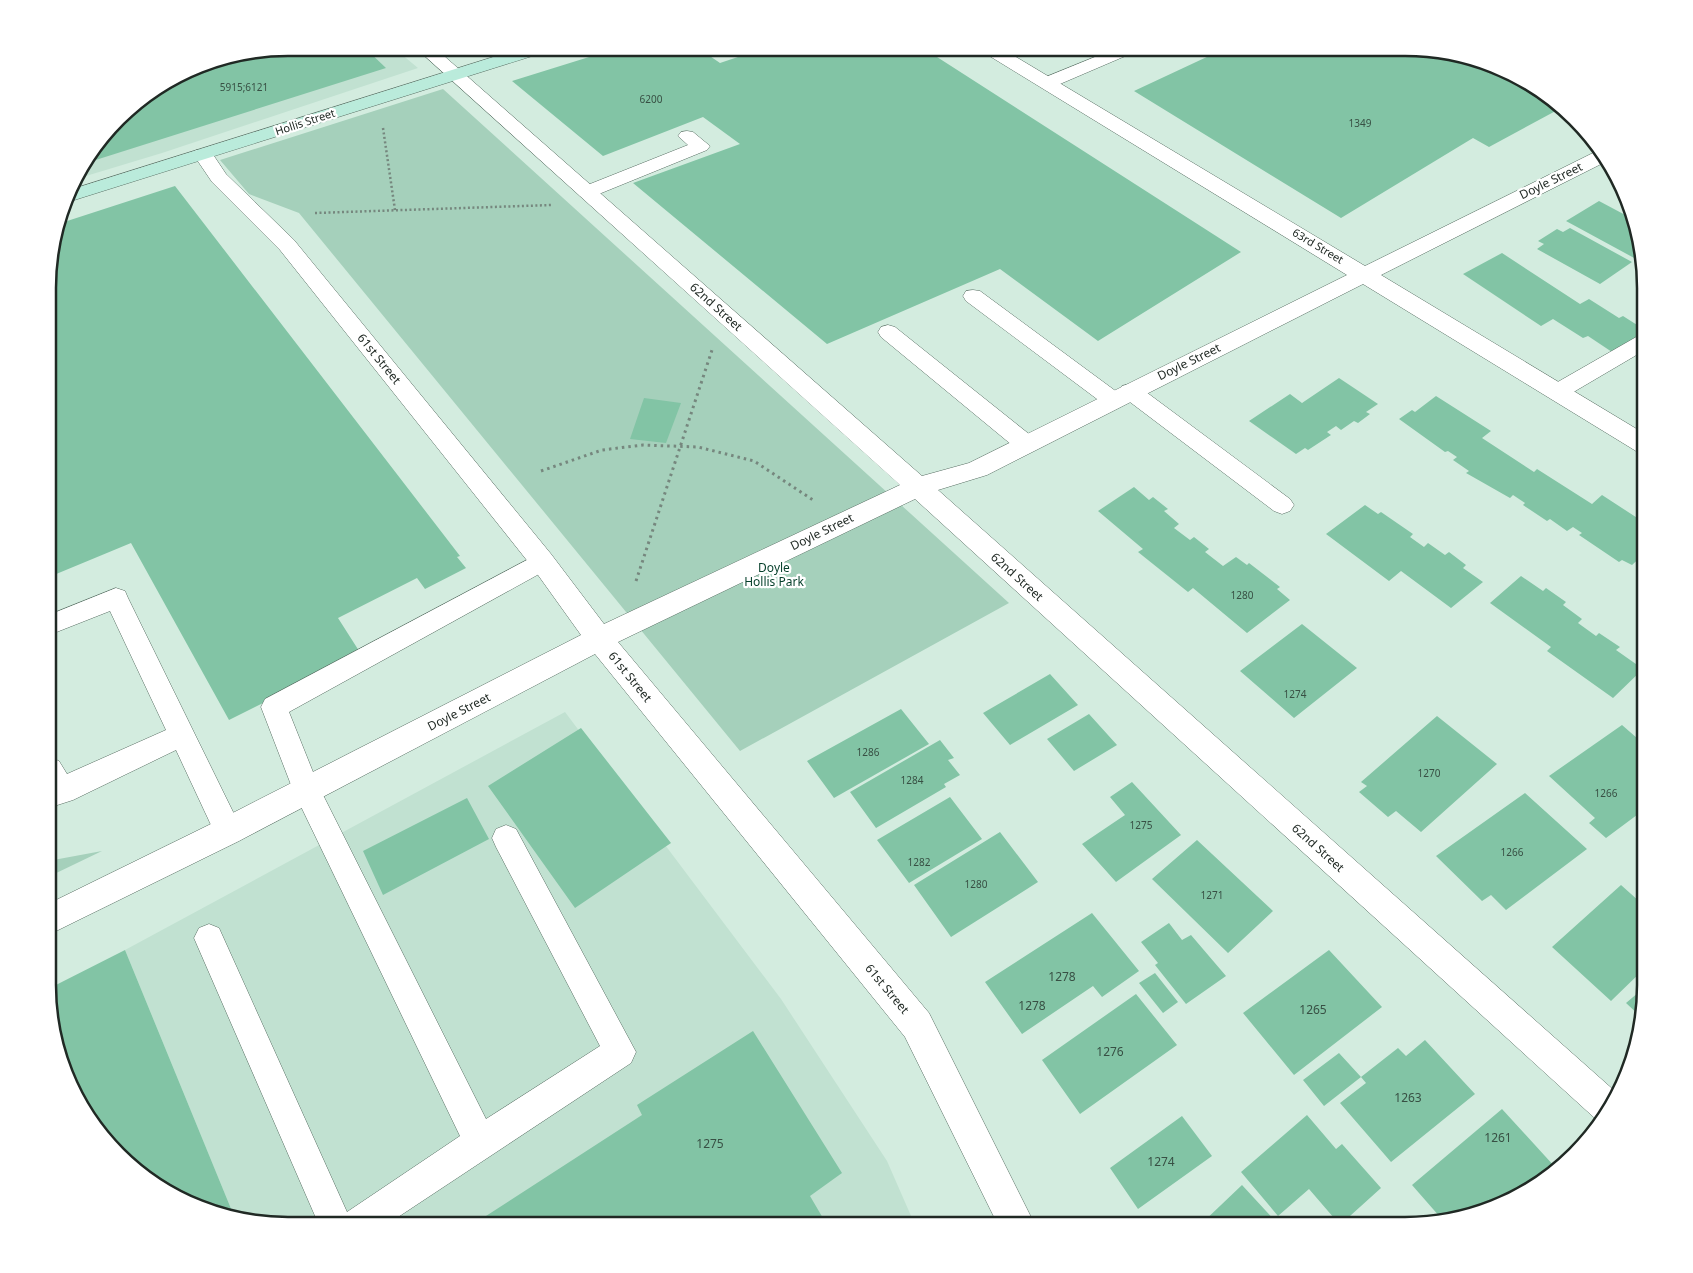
<svg xmlns="http://www.w3.org/2000/svg" width="1693" height="1273" font-family="'Noto Sans',sans-serif">
<style>
.built{fill:#c1e1d1}
.green{fill:#a5d0bb}
.building{fill:#82c4a5}
.lines{fill:none;stroke-linecap:round;stroke-linejoin:round}
.lane-casing{stroke:#586e63;stroke-width:1}
.street-casing{stroke:#586e63;stroke-width:1}
.secondary-casing{stroke:#586e63;stroke-width:1}
.path-far1{stroke:#76877e;stroke-width:2.5;stroke-dasharray:2 2.5;stroke-linecap:butt}
.path{stroke:#76877e;stroke-width:3;stroke-dasharray:2.5 4;stroke-linecap:butt}
.lane{fill:#fff;fill-rule:evenodd}
.street{fill:#fff;fill-rule:evenodd}
.secondary{fill:#baebdb;fill-rule:evenodd}
.labels{text-anchor:middle;stroke-width:4.5;stroke-linejoin:round;paint-order:stroke}
.number-label{font-size:10px;fill:#385044}
.far-street-label{font-size:11px;fill:#202924;stroke:#fff}
.street-label{font-size:12px;fill:#202924;stroke:#fff}
.park-label{font-size:12px;fill:#053f2a;stroke:#fff}
.near-number-label{font-size:12px;fill:#385044}
.rim{fill:none;stroke:#202924;stroke-width:2.5}
</style>
<rect width="100%" height="100%" fill="#d3ecdf"/>
<path class="built" d="M288,48h106l24,20 -256,85 -86,26 4,-11 50,-61 81,-47z
M565,712l216,287 106,162 28,64h-642l-39,-9 -109,-266z"/>
<path class="green" d="M443,89l566,514 -269,148 -441,-538 -50,-19 -29,-34z
M102,851l-54,26v-16z"/>
<path class="building" d="M288,48h77l21,20 -303,96 47,-57 81,-47z
M618,48h80l22,15 45,-15h158l318,204 -143,89 -98,-72 -173,75 -194,-161 107,-39 -37,-27 -100,39 -91,-75z
M1226,48h194l77,18 66,41 -74,40 -16,-9 -132,80 -207,-127z
M175,186l285,370 -3,1 9,11 -41,21 -8,-11 -79,40 23,36 -132,66 -98,-177 -82,34 1,-320 11,-34z
M1599,201l30,16 9,40 -2,2 -70,-38z
M1570,228l62,34 -32,22 -63,-35 7,-5 -6,-3 19,-12 6,3z
M1502,253l78,51 9,-5 30,19 4,-2 22,14v2l-33,20 -24,-16 -5,2 -30,-19 -12,7 -78,-52z
M1339,378l39,26 -12,8 4,2 -12,9 -4,-2 -13,9 -5,-4 -9,6 4,3 -23,15 -3,-2 -9,6 -47,-33 41,-27 12,9z
M1436,396l55,35 -9,7 52,34 3,-3 55,35 10,-9 43,28v30l-13,12 -10,-5 -3,2 -40,-27 3,-2 -9,-6 -6,4 -17,-12 -3,2 -24,-16 2,-2 -12,-8 -3,3 -44,-25 3,-2 -16,-11 4,-3 -9,-6 -3,1 -46,-33 13,-9 3,2z
M644,398l37,5 -15,40 -36,-4z
M1134,487l15,13 4,-3 15,12 -4,2 15,13 -5,4 16,12 4,-3 15,12 -4,3 18,14 13,-9 11,8 2,-2 31,24 -3,2 13,11 -43,33 -54,-45 -5,4 -50,-40 5,-3 -45,-38z
M1365,505l13,9 3,-2 32,22 -3,3 14,10 4,-4 17,12 4,-3 17,13 -3,3 20,14 -32,26 -50,-37 -12,10 -63,-47z
M1521,576l22,15 3,-3 20,14 -3,3 19,14 -4,4 18,13 3,-3 21,14 -4,3 27,19 -30,29 -66,-47 4,-4 -61,-44z
M1302,624l55,44 -63,50 -54,-47z
M1050,674l28,31 -68,40 -27,-32z
M901,709l28,35 -95,54 -27,-37z
M1089,714l28,31 -43,26 -27,-32z
M1437,716l60,48 -76,68 -25,-21 -8,6 -29,-25 8,-6 -6,-4z
M1622,725l23,20v64l-39,29 -17,-15 6,-5 -46,-42z
M581,728l90,115 -96,65 -87,-122z
M940,740l14,18 -6,2 12,15 -16,9 2,3 -70,41 -26,-36z
M1132,782l49,53 -65,47 -34,-38 43,-29 -15,-18z
M1525,793l62,56 -81,61 -15,-15 -9,6 -46,-45z
M950,797l32,42 -73,44 -32,-43z
M467,798l22,41 -106,56 -20,-44z
M1000,832l38,50 -87,55 -37,-52z
M1197,840l76,71 -45,42 -76,-74z
M1621,885l19,17 5,-5v71l-34,33 -59,-54z
M1092,913l47,58 -37,26 -9,-11 -71,48 -37,-52z
M1169,923l13,17 9,-5 35,41 -40,28 -31,-39 3,-2 -17,-21z
M125,950l109,266 -38,-9 -66,-41 -58,-75 -24,-90v-12z
M1329,950l53,57 -88,68 -51,-62z
M1155,973l23,29 -15,11 -24,-30z
M1645,987v14l-4,16 -15,-14z
M1136,994l41,51 -97,69 -38,-54z
M753,1031l89,142 -32,23 17,29h-355l170,-110 -5,-10z
M1425,1040l50,54 -84,68 -51,-59 26,-20 -5,-6 37,-29 8,8z
M1339,1053l22,24 -37,29 -21,-26z
M1502,1109l53,58 -44,34 -71,16 -28,-32z
M1307,1115l29,34 6,-5 39,44 -41,37 -31,-36 -31,27 -37,-44z
M1182,1116l30,40 -74,53 -28,-41z
M1242,1185l37,40h-79z"/>
<g class="lines">
<g class="lane-casing">
<path id="lane" d="M1117,48h22l-2,3 -84,36h-12l-2,-4 2,-4z
M687,131l6,1 17,14 -3,4 -113,46h-14l-2,-4 2,-4 108,-43 -10,-9 3,-4z
M973,290l7,1 141,104 3,5 -3,5 -8,2 -8,-2 -139,-104 -3,-5 3,-5z
M888,325l7,2 139,111 3,6 -3,6 -8,2 -8,-2 -137,-113 -3,-5 3,-5z
M1645,334v16l-80,47 -8,2 -8,-2 -3,-5 3,-5 89,-51z
M1130,384l8,2 152,113 4,6 -4,6 -8,3 -8,-3 -152,-115 -3,-5 3,-5z
M542,552l8,2 4,7 -4,7 -261,144 30,75 167,332 114,-73 -104,-199 -4,-9 4,-9 10,-4 10,4 120,223 -5,11 -245,162h-67l-125,-287 5,-10 10,-4 10,4 128,284 113,-76 -167,-346 -32,-83 4,-8z
M116,588l9,3 3,7 110,224 4,9 -4,9 -10,4 -10,-4 -42,-90 -103,50 -25,8 1,-51 10,4 8,13 99,-44 -56,-119 -61,24v-20z"/>
</g>
<g class="street-casing">
<path id="street" d="M416,48h19l487,428 47,-13 378,-188 -364,-223 -3,-4h21l364,218 232,-115 8,11 -224,113 264,159v20l-9,-3 -273,-167 -376,191 -49,15 679,603 -18,29 -684,-623 -297,143 311,371 106,212h-37l-93,-188 -310,-383 -356,187 -191,94v-31l169,-83 364,-186 -48,-67 -253,-318 -68,-68 -19,-28 3,-4h14l16,24 68,66 257,314 53,70 296,-139z"/>
</g>
<g class="secondary-casing">
<path id="secondary" d="M522,48h26l-3,4 -477,150 5,-13z"/>
</g>
<path class="path-far1" d="M383,128l12,82
M315,213l237,-8"/>
<path class="path" d="M541,471l61,-21 41,-5 55,2 56,14 59,39
M636,581l76,-231"/>
<use href="#lane" class="lane"/>
<use href="#street" class="street"/>
<use href="#secondary" class="secondary"/>
</g>
<g class="labels">
<g class="number-label">
<text x="244" y="91">5915;6121</text>
<text x="651" y="103">6200</text>
<text x="1360" y="127">1349</text>
<text x="1242" y="599">1280</text>
<text x="1295" y="698">1274</text>
<text x="868" y="756">1286</text>
<text x="1429" y="777">1270</text>
<text x="912" y="784">1284</text>
<text x="1606" y="797">1266</text>
<text x="1141" y="829">1275</text>
<text x="1512" y="856">1266</text>
<text x="919" y="866">1282</text>
<text x="976" y="888">1280</text>
<text x="1212" y="899">1271</text>
</g>
<g class="far-street-label">
<text transform="translate(305 122) rotate(-18)" y="4">Hollis Street</text>
<text transform="translate(1318 246) rotate(31)" y="4">63rd Street</text>
</g>
<g class="street-label">
<text transform="translate(1551 181) rotate(-26)" y="4">Doyle Street</text>
<text transform="translate(716 307) rotate(42)" y="4">62nd Street</text>
<text transform="translate(379 359) rotate(51)" y="4">61st Street</text>
<text transform="translate(1189 362) rotate(-26)" y="4">Doyle Street</text>
<text transform="translate(822 532) rotate(-26)" y="4">Doyle Street</text>
<text transform="translate(1017 577) rotate(42)" y="4">62nd Street</text>
<text transform="translate(630 677) rotate(51)" y="4">61st Street</text>
<text transform="translate(459 712) rotate(-27)" y="4">Doyle Street</text>
<text transform="translate(1318 848) rotate(42)" y="4">62nd Street</text>
<text transform="translate(887 989) rotate(50)" y="4">61st Street</text>
</g>
<g class="park-label">
<text x="774" y="572">Doyle<tspan x="774" dy="14">Hollis Park</tspan></text>
</g>
<g class="near-number-label">
<text x="1062" y="981">1278</text>
<text x="1032" y="1010">1278</text>
<text x="1313" y="1014">1265</text>
<text x="1110" y="1056">1276</text>
<text x="1408" y="1102">1263</text>
<text x="1498" y="1142">1261</text>
<text x="710" y="1148">1275</text>
<text x="1161" y="1166">1274</text>
</g>
</g>
<path d="M0 0H1693V1273H0ZM288 56H1405A232 232 0 0 1 1637 288V985A232 232 0 0 1 1405 1217H288A232 232 0 0 1 56 985V288A232 232 0 0 1 288 56Z" fill="#fff" fill-rule="evenodd"/>
<path class="rim" d="M288 56H1405A232 232 0 0 1 1637 288V985A232 232 0 0 1 1405 1217H288A232 232 0 0 1 56 985V288A232 232 0 0 1 288 56Z"/>
</svg>
